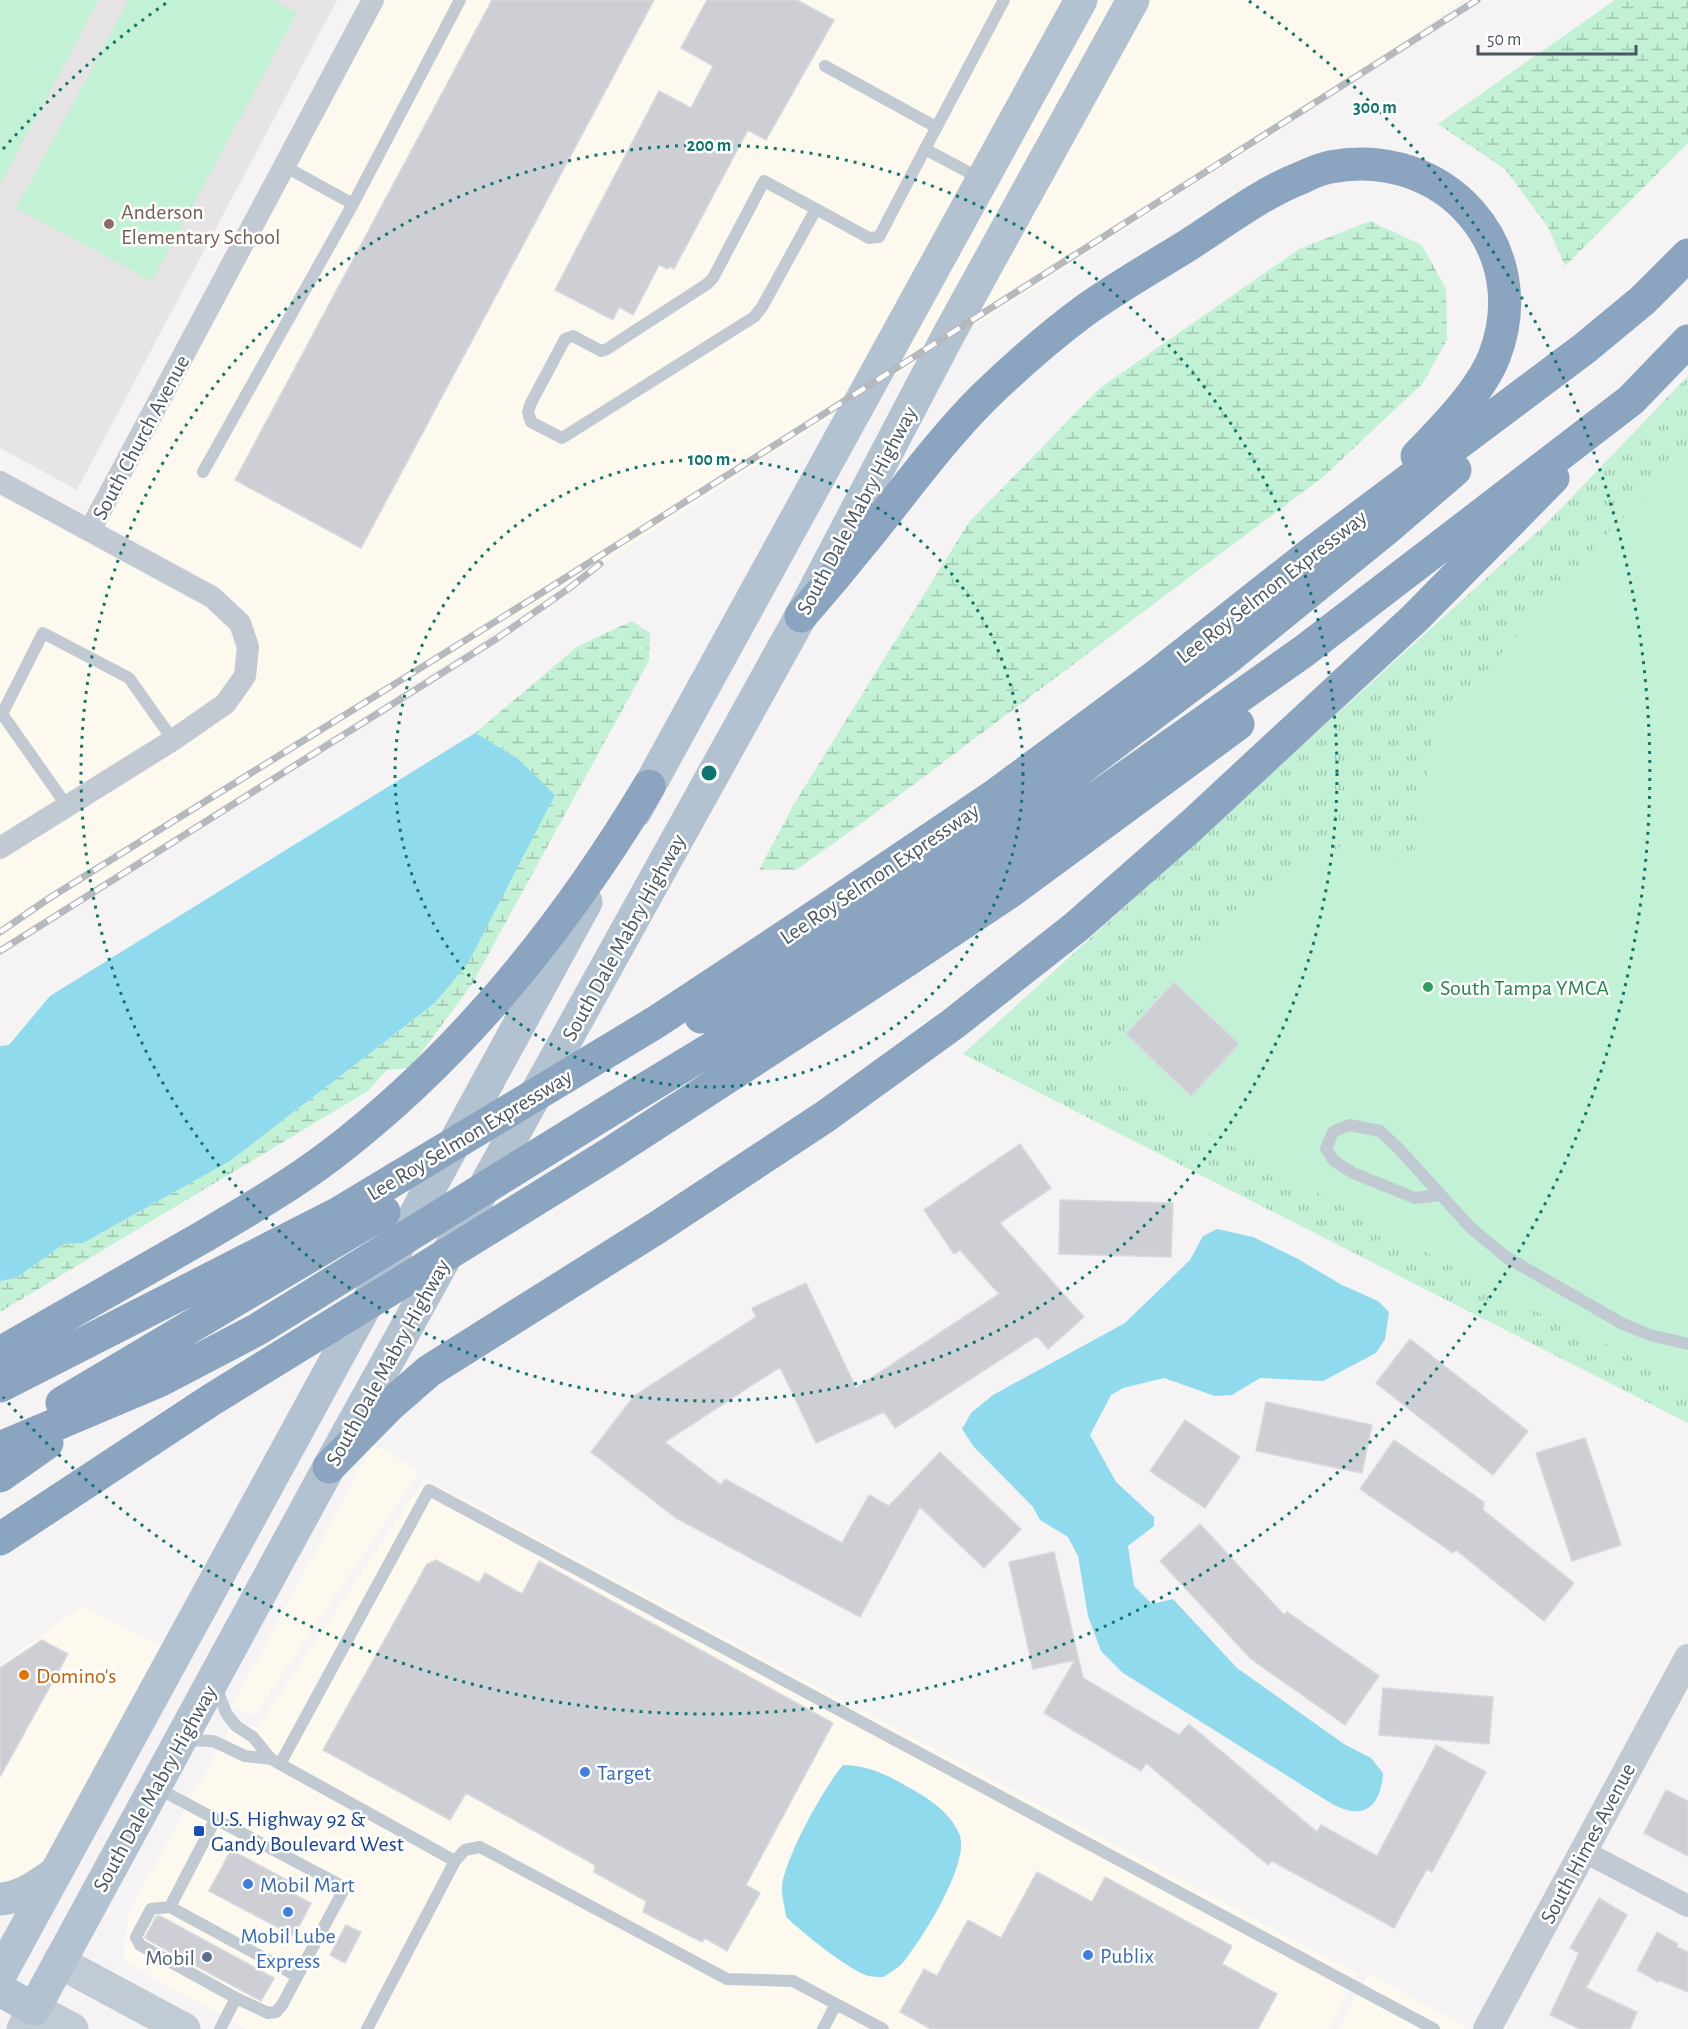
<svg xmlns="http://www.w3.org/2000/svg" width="1688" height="2029" font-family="'Alegreya Sans',sans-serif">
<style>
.commercial{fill:#fdf9ef}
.education{fill:#e6e4e5}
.grass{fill:url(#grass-tufts)}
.wetland{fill:url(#wetland-marsh)}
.pitch{fill:#c3f1d5}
.water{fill:#90daee}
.building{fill:#cdcfd5;stroke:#d7d9de;stroke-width:1.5}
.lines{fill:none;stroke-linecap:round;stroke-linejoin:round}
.service{stroke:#c1cad2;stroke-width:12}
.minor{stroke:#c1cad2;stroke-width:22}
.tertiary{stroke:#c1cad2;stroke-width:28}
.secondary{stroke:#c1cbd6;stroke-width:33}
.primary{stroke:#b3c2d1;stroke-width:33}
.motorway{stroke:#8ba5c1;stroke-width:33}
.rail-casing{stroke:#b5b8bd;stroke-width:7}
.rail{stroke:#fff;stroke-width:4.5;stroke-dasharray:14;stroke-linecap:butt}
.ring{fill:none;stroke:#0f766e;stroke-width:3;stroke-dasharray:3 6}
.education-dot{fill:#8d6e63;stroke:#fff;stroke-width:2}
.leisure-dot{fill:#2e9e5b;stroke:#fff;stroke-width:2}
.food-dot{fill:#e8710a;stroke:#fff;stroke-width:2}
.shop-dot{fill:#3f7fe0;stroke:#fff;stroke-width:2}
.transit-dot{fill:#1a4fb4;stroke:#fff;stroke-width:2}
.service-dot{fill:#5c6f8a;stroke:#fff;stroke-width:2}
.labels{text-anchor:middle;stroke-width:5;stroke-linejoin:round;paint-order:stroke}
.education-label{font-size:22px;fill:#785e54;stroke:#fff;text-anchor:start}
.street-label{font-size:22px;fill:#4a5661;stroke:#fff}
.leisure-label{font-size:22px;fill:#27864d;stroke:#fff;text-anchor:start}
.food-label{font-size:22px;fill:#c56008;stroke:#fff;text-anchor:start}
.shop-label{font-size:22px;fill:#366cbe;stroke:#fff;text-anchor:start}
.transit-label{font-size:22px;fill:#164399;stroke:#fff;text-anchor:start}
.service-label{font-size:22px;fill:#4e5e75;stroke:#fff;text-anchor:end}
.centre{fill:#0f766e;stroke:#fff;stroke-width:3}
.ring-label{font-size:18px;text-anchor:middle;font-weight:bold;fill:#0f766e;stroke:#fff;stroke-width:5;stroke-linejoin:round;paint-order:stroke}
</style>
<defs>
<pattern id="grass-tufts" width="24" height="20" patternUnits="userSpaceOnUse" patternTransform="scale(1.5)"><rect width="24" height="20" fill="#c3f1d5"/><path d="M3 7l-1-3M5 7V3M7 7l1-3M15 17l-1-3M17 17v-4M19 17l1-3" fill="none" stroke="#a0c6b0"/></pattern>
<pattern id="wetland-marsh" width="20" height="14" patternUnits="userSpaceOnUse" patternTransform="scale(1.5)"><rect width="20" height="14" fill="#c3f1d5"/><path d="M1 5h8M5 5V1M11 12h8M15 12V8" fill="none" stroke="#a0c6b0"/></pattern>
</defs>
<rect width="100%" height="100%" fill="#f5f3f3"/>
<path class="commercial" d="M385,0h684l-227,410 -842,539v-88l178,-111 76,-68 2,-6 2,-34 -10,-28 -30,-28 -112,-61z
M1093,0h27l-195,357 -45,29z
M1145,0h318l-181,129 -320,205z
M0,496l205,111 25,24 6,19 -2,22 -16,23 -50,35 -168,105z
M373,1445l47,25 -166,246 -17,-8 -6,1z
M425,1478l933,496 -30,55h-1082l-123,-68 5,-47 107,-195 22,9z
M82,1606l84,42 -120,220 -46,21v-224z
M1368,1974l98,52 -1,3h-126z"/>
<path class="education" d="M0,0h337l-260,490 -77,-42z"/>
<path class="grass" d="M1688,376v1047l-725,-369 584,-531z"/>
<path class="wetland" d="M1615,0h73v143l-123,123 -17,-39 -43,-58 -67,-45z
M1370,221l52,24 24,44 1,51 -24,43 -100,94 -450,338 -77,55h-37l35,-66 175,-282 131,-134 199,-139z
M632,621l18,12 -1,28 -177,323 -62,84 -23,2 -19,21 -368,221v-31l16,-3 48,-34 19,-1 147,-82 205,-158 33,-41 86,-167 -37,-37 -42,-25 103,-87z"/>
<path class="pitch" d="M0,0h99l-99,185z
M129,0h145l23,13 -145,268 -136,-73z
M1688,458v928l-96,-49 -70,-32 -435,-238 161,-161 101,-65 63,26 22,-138 179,-202z"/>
<path class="water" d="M475,733l42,25 38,37 -87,168 -33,40 -205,158 -147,82 -19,1 -48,34 -16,3v-235l9,-1 41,-49z
M1217,1229l36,8 45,22 44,26 36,16 11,11 -4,27 -9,14 -53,28 -63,-3 -28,17 -17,1 -51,-18 -41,10 -12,7 -21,40 26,47 38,35v9l-26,20 6,40 18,18 21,-5 64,69 107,76 27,14 12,15c-1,21 -10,44 -36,37 -9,-2 -18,-8 -26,-13l-198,-124 -22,-22 -13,-35 -10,-60 -10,-19 -28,-17 -7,-13 -59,-60 -12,-18 9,-16 22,-18 132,-72 65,-63 13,-24z
M843,1765c25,0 44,10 65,22 20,11 44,26 52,49 9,28 -37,102 -55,124 -5,7 -14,12 -21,17 -5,0 -10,0 -15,-1 -20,-5 -67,-44 -83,-59 -1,-10 -5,-22 -4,-32 5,-31 41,-96 61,-120z"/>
<path class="building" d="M492,0h162l-293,548 -126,-68z
M707,0h90l37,20 -68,120 -18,-10 -74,139 -5,-3 -1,3 -9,-4 -26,50 -14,-8 -6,13 -58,-30 104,-199 32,17 22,-42 -32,-18z
M1174,982l65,62 -48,52 -65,-62z
M1020,1144l31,44 -51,35 84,94 -36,32 -11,-13 -142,92 -11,-16 -68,31 -36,-76 -115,75 56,43 4,-6 117,64 27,-48 20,11 51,-54 81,77 -37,39 -64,-61 -60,110 -184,-99 -85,-66 43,-56 122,-79 -4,-9 54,-25 50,105 143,-94 -39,-44 -6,4 -30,-44z
M1060,1200l113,3 -2,54 -112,-3z
M1410,1339l118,92 -35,44 -117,-92z
M1266,1402l106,23 -10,48 -106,-22z
M1185,1420l55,37 -35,51 -55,-37z
M1585,1438l36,107 -49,16 -36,-108z
M1394,1440l90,62 -1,8 91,73 -30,38 -88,-71 -3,3 -93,-64z
M1200,1524l84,91 3,-3 92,64 -34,49 -94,-66 -91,-98z
M1054,1552l29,126 96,57 10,-11 128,108 4,-7 56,31 59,-111 50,27 -54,100 -5,-3 -33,59 -122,-67 -4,4 -122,-102 -5,8 -97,-58 31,-53 -42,9 -24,-107z
M436,1560l43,23 6,-10 37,21 17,-33 294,162 -87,162 14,8 -33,58 -22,-13 -3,4 -59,-30 3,-11 -52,-29 1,-7 -129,-72 -16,27 -127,-70 104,-186z
M42,1640l26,14 -68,123v-109z
M1383,1688l110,9 -4,47 -110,-9z
M1666,1790l22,11v55l-44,-23z
M231,1850l56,30 -5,8 29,15 -17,33 -85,-45z
M1037,1872l55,30 13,-25 127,69 -10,18 55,30 -19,35h-327l-31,-17 24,-43 13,7 31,-56 33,18z
M1599,1898l28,17 -41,73 51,24 -7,17h-50l-30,-14 29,-62 -9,-5z
M160,1916l114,62 -13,23 -115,-62 -1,-2 11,-20z
M346,1925l15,7 -16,31 -15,-8z
M1657,1932l21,12 -1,3 11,5v40l-29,-12 -1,2 -21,-12z"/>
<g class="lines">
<path class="service" d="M825,66l111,61
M925,149l79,-149
M353,204l107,-204
M816,209l-52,-28 -51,97 -6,6 -100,65 -6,2 -28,-15 -8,3 -34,64 -3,9 3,10 31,16 192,-121 8,-10 54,-98 53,29 10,-1 46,-88 56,30
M203,472l150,-268 -69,-38
M67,806l-65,-92 41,-81 86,45 44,62
M1440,1195l-25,3 -62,-25 -19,-12 -8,-12 7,-17 16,-7 31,6 19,18 72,79 35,29 117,67 27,11 38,9
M216,1686l10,27 10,13 17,11 18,22 184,102 10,-11 15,-3 247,132 66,2 90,48
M183,1740l30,1 32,15 26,3
M280,1764l149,-274 1005,539
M155,1787l185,98 2,8 -60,112 -6,7 -8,1 -32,-15 -16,31
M215,1820l-45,87 127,69
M170,1907l-19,2 -15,28 4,8 96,53
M367,2029l88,-168
M823,2029l13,-25"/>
<path class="minor" d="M0,482l212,115 28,26 8,24 -3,29 -20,28 -52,36 -173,108
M90,530l283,-530
M1583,1851l105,55"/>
<path class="tertiary" d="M1487,2029l201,-371"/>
<path class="secondary" d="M59,1962l125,67
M23,2029l11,-20 38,20"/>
<path class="primary" d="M635,812l446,-812
M0,1899c21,-1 38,-14 54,-25
M0,1975l586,-1073
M0,1990l34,19 295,-542 472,-851 149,-284 183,-332"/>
<path class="motorway" d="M801,616c21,-24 42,-49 62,-74 40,-49 76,-100 121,-145 31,-30 65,-60 100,-86 32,-23 67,-43 101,-64 38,-24 76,-54 118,-70 8,-4 18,-8 27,-10 113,-22 207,80 164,190 -14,35 -51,72 -77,99
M701,1017l142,-85 218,-149 169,-127 155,-126 70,-60
M0,1353c67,-38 134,-76 201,-115 44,-26 89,-52 130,-83 131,-100 234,-229 318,-369
M0,1386l339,-173 317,-191 169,-112 169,-114 162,-120 157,-124 272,-204 58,-48 45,-45
M62,1403l322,-191
M0,1448l161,-68 97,-51 367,-228 198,-120 276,-185 205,-145 327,-251 57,-59
M329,1467l61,-62 39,-34 229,-144 168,-111 127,-92 123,-97 115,-101 224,-208 138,-140
M0,1476l47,-33
M0,1539l211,-139 395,-244 300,-195 105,-70 227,-167"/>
<g class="rail-casing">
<path id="rail" d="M0,932l51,-35 484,-300 942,-597
M0,951l496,-312 72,-50 32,-25"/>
</g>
<use href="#rail" class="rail"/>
</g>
<g class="ring">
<circle cx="709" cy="773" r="314"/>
<circle cx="709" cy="773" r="628"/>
<path d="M3 149A942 942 0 0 1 169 1M1249 1A942 942 0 1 1 3 1397"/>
</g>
<circle class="education-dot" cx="109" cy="224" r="6"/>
<circle class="leisure-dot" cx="1428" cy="987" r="6"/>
<circle class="food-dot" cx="24" cy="1675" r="6"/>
<g class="shop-dot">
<circle cx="585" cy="1772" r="6"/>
<circle cx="248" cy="1884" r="6"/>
<circle cx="288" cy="1912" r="6"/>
<circle cx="1088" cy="1955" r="6"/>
</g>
<rect class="transit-dot" x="193" y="1825" width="12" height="12" rx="3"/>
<circle class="service-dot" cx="207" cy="1957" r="6"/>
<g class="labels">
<g class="education-label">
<text x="121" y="219">Anderson<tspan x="121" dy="25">Elementary School</tspan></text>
</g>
<g class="street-label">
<text transform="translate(140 437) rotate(-62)" y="8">South Church Avenue</text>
<text transform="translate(856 510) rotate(-62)" y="8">South Dale Mabry Highway</text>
<text transform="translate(1271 586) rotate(-38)" y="8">Lee Roy Selmon Expressway</text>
<text transform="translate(879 873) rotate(-34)" y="8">Lee Roy Selmon Expressway</text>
<text transform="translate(623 937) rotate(-61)" y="8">South Dale Mabry Highway</text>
<text transform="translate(469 1134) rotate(-31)" y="8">Lee Roy Selmon Expressway</text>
<text transform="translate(387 1362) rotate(-61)" y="8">South Dale Mabry Highway</text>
<text transform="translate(154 1788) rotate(-61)" y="8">South Dale Mabry Highway</text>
<text transform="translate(1587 1843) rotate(-62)" y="8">South Himes Avenue</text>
</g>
<g class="leisure-label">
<text x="1440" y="995">South Tampa YMCA</text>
</g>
<g class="food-label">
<text x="36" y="1683">Domino's</text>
</g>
<g class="shop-label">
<text x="597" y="1780">Target</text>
<text x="260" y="1892">Mobil Mart</text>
<text x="288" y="1943" text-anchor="middle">Mobil Lube<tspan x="288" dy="25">Express</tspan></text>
<text x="1100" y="1963">Publix</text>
</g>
<g class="transit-label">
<text x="211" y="1826">U.S. Highway 92 &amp;<tspan x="211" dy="25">Gandy Boulevard West</tspan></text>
</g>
<g class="service-label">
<text x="195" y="1965">Mobil</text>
</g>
</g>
<circle cx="709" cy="773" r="9" class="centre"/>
<g class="ring-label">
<text x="1375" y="113">300 m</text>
<text x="709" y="151">200 m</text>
<text x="709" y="465">100 m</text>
</g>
<path d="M1478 45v9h158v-9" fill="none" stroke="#4a5661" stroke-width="3"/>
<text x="1487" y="45" font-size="18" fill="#4a5661" stroke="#ffffff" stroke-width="4.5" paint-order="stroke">50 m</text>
</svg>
